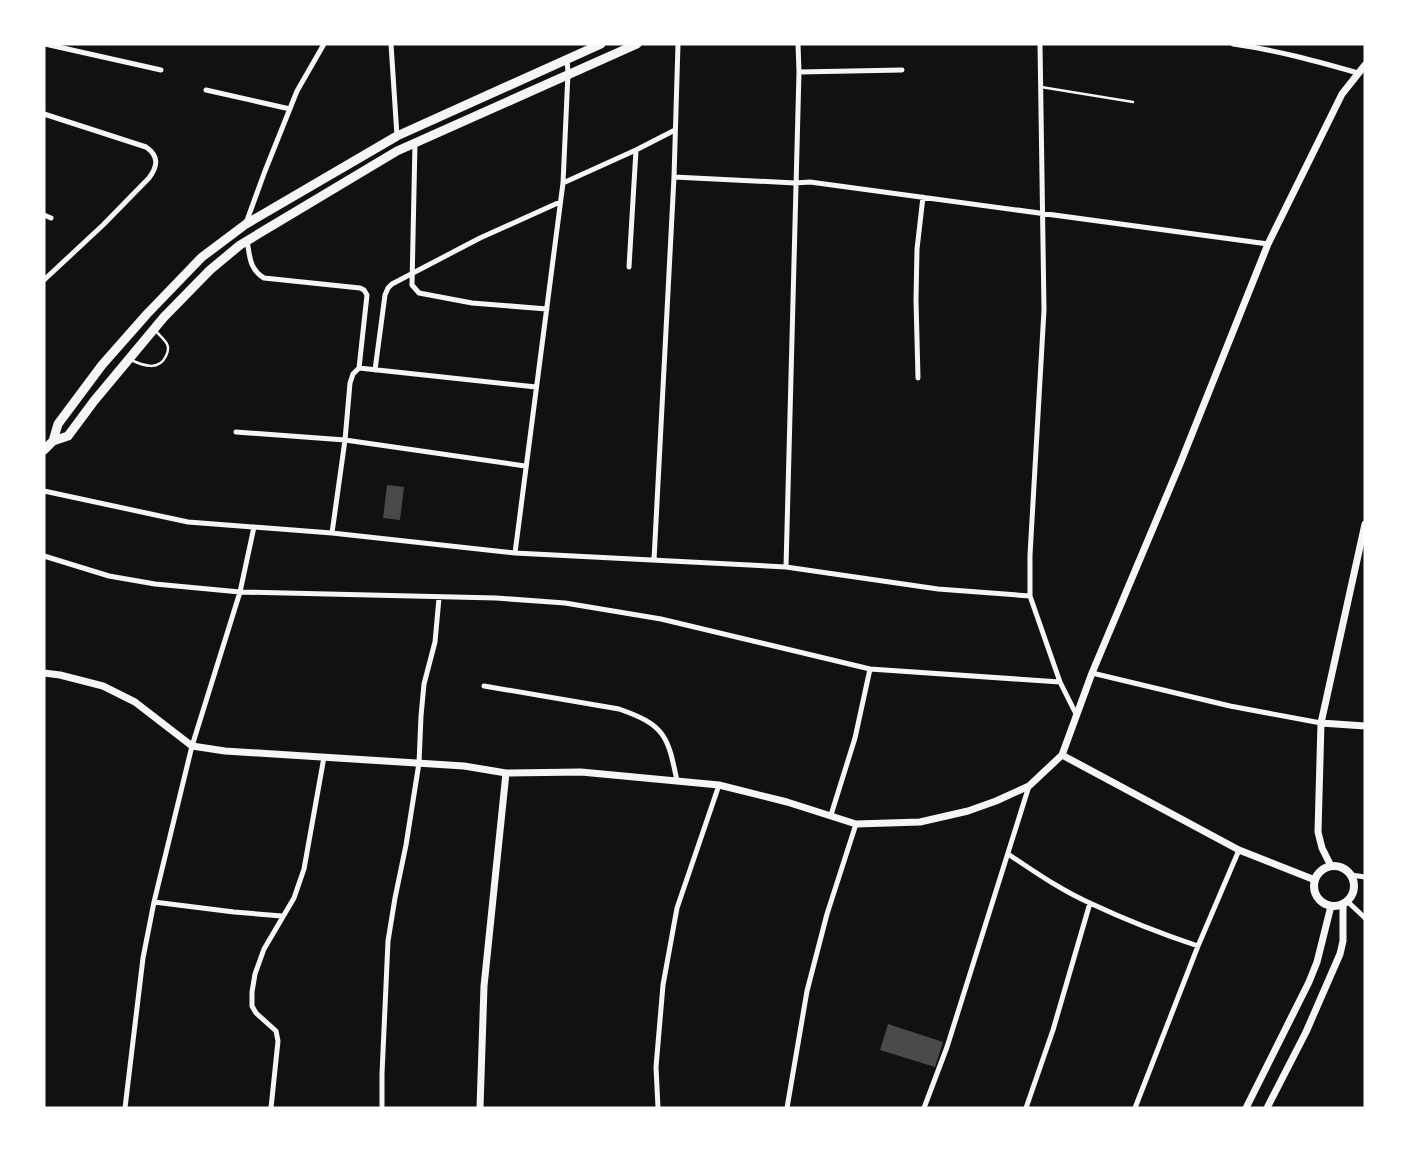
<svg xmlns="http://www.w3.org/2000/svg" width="1409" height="1152" font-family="Quicksand,sans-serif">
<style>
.building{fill:#4a4a4a}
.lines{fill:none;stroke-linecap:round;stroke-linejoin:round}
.service{stroke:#f5f5f5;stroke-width:2.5}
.minor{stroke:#f5f5f5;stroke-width:5}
.tertiary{stroke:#f5f5f5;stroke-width:7}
.secondary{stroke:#f5f5f5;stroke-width:8}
.primary{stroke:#f5f5f5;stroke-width:9}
</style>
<rect width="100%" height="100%" fill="#111"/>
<path class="building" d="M387,485l17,2 -4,33 -17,-2z
M888,1024l55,18 -8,25 -55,-17z"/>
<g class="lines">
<path class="service" d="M1041,87l92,15
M131,360c13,6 28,11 35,-4 2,-4 3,-8 1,-12 -2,-4 -8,-9 -11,-13"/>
<path class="minor" d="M45,44l116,26
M391,44l6,92
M1233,44c43,6 83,17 125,29
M799,72l103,-2
M206,90l84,19
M44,114l102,33c13,9 12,19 3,31l-46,47 -59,55
M415,143l-3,142 7,8 53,10 75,6
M674,177l121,6 15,-1 458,62
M563,183l73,-33 39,-20
M44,215l7,3
M246,223l19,-52 32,-80 27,-47
M247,241c3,15 2,28 17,37l96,10 4,2 3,5 -8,73
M629,267l7,-117
M375,370l10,-75 3,-7 4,-4 88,-46 80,-36
M918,378l-2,-78 1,-51 6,-52
M236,432l109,8 180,26
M44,491l144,31 144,11 183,20 271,14 152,22 92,7 30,86 16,32
M332,533l13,-93 5,-57 3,-9 6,-6 177,19
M515,553l48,-370 5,-110 -1,-14
M44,556l65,20 46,8 85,8 256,6 69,5 96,16 209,50 190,13
M654,560l20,-383 4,-133
M786,567l13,-495 -1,-28
M1030,596v-41l14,-245 -4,-266
M1092,673l138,33 91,17
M484,686l135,23c46,16 49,27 58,72
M831,815l24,-77 15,-69
M1008,854c27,18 54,37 84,50 34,16 70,30 106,42
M1351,875l14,2
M1347,901l18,17
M154,902l80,10 48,4
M125,1108l18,-150 11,-56 38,-156 48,-154 14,-65
M271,1108l7,-67 -2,-10 -20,-18 -4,-7v-14l3,-18 9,-25 30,-51 10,-29 20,-112
M382,1108v-34l6,-133 7,-43 11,-53 13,-82 2,-47 3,-32 11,-42 4,-44
M658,1108l-2,-41 7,-82 14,-77 42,-123
M787,1108l20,-117 20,-77 29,-90
M924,1108l23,-61 82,-261
M1026,1108l27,-78 37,-127
M1135,1108l63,-162 41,-96"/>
<path class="tertiary" d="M44,673l16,2 43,11 32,16 57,44 33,5 239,15 42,7 75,-1 138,13 68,17 69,22 64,-2 48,-11 28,-10 33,-15 33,-31 30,-82 88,-209 88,-220 74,-150 23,-29
M1321,723l44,3
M1062,755l177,95 76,30
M1331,866l-9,-18 -4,-16 3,-109 44,-199
M480,1108l4,-122 22,-213
M1246,1108l63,-126 8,-20 14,-56
M1267,1108l39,-76 34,-78 3,-13v-37"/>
<path class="secondary" d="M1314 886a20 20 0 1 1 40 0a20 20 0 1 1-40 0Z"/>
<path class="primary" d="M53,441l15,-5 26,-35 70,-84 46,-47 30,-25 157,-94 240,-107
M44,450l9,-9 5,-17 44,-59 45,-51 55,-57 44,-33 151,-88 204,-92"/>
</g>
<rect width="1409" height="1152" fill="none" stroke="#ffffff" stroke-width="91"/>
</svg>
